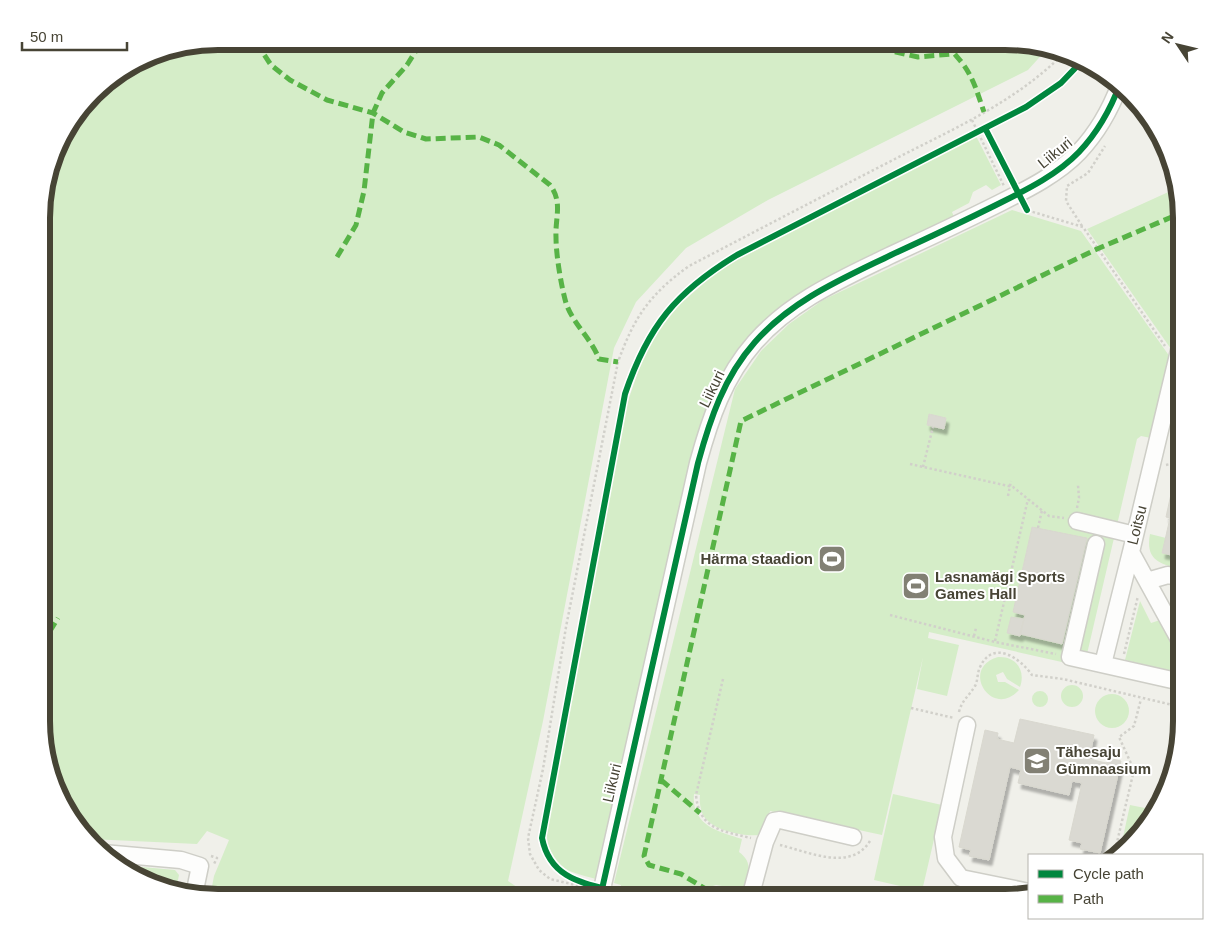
<svg xmlns="http://www.w3.org/2000/svg" width="1223" height="939" font-family="Helvetica,sans-serif">
<style>
.green{fill:#d5edc8}
.building{fill:#dad9d2;stroke:#d9d8cf;filter:url(#shadow)}
.lines{fill:none;stroke-linecap:round;stroke-linejoin:round}
.minor-casing{stroke:#cecec7;stroke-width:19}
.path{stroke:#d1d0ca;stroke-width:2.5;stroke-dasharray:2.5 2.5;stroke-linecap:butt}
.minor{stroke:#fdfdfc;stroke-width:16}
.quiet{stroke:#57b346;stroke-width:5;stroke-dasharray:10 5;stroke-linecap:butt}
.cycleway-casing{stroke:#fff;stroke-width:9}
.cycleway{stroke:#00873e;stroke-width:6}
.labels{text-anchor:middle;stroke-width:4;stroke-linejoin:round;paint-order:stroke}
.street-label{font-size:15px;fill:#474435;stroke:#fff}
.poi-label{font-size:15px;font-weight:bold;fill:#474435;stroke:#fff;text-anchor:start}
.rim{fill:none;stroke:#474435;stroke-width:6}
</style>
<defs>
<filter id="shadow"><feDropShadow dx="3" dy="5.5" stdDeviation="1" flood-color="#0004"/></filter>
</defs>
<rect width="100%" height="100%" fill="#f0f0ea"/>
<path class="green" d="M218,41l798,1 31,7 -19,21 -260,130 -82,48 -50,54 -22,46 -71,373 -35,160 25,17 -323,-1 4,-21 15,-36 -22,-9 -10,13 -107,-5 -30,-39 -18,-67 1,-539 22,-64 37,-45 59,-34z
M976,136l25,49 -9,5 -6,-5 -13,7 -4,11 -17,9 2,5 -202,119 -62,131 -94,412c-30,-8 -50,-12 -49,-48l80,-427 17,-50 12,-21 23,-28 42,-37z
M1175,189l7,29v91l-2,15 -5,9 -4,16 -84,-120z
M1012,210l69,21 89,126 -19,81 -10,-2 -4,3 -53,228 -155,-35 -1,6 31,7 -12,51 -30,-7 6,-32 -41,178 -112,-24 -6,23c-14,4 -45,-2 -56,-13 -7,-6 -9,-17 -8,-26l-6,-1c-3,31 24,38 48,45l-3,13c15,11 9,22 6,38l-29,-5 -6,2 38,7 -1,4h-128l2,-13 -7,-2 121,-494 26,-38 28,-27 34,-24z
M1150,534l16,4 -4,15 19,4v12c-21,-5 -36,-9 -31,-35z
M1140,601l11,22 9,-3c10,18 25,32 11,51l-46,-11z
M998,657c18,-1 28,13 22,30l-13,-8 -4,-7 -7,3 2,7h7l14,8c-27,30 -60,-22 -21,-33z
M1061 696a11 11 0 1 1 22 0a11 11 0 1 1-22 0Z
M1032 699a8 8 0 1 1 16 0a8 8 0 1 1-16 0Z
M1095 711a17 17 0 1 1 34 0a17 17 0 1 1-34 0Z
M893,794l49,11 -20,86 -48,-11z
M1130,805l25,5 -17,27 -18,14z
M120,865l55,5 4,5 -3,15 -25,-6z"/>
<path class="building" d="M929,414l17,4 -2,11 -17,-4z
M1176,471l6,1 -1,85 -19,-4 8,-35 -4,-1z
M1032,527l55,11 -25,106 -42,-10 5,-19 -12,-3z
M1011,617l13,2 -4,17 -13,-3z
M1020,719l74,16 -5,24 17,4 2,-5 13,3 -21,92 -20,-4 2,-6 -13,-3 13,-57 -10,-2 -3,14 -51,-12 3,-13 -11,-3 -21,93 -20,-4 2,-6 -12,-3 26,-117 13,3 -1,6 17,4z"/>
<g class="lines">
<g class="minor-casing">
<path id="minor" d="M1164,414l18,4
M1077,521l58,14
M1096,544l-26,113 111,25
M1147,581l21,-6 13,3
M1181,643l-50,-91 51,-214
M1103,664l28,-112
M967,725l-24,112 3,21 15,20 68,14
M103,855v-2l78,7 19,6 -6,29
M600,898l98,-435c12,-44 26,-86 57,-121 37,-42 87,-63 136,-87 37,-17 73,-34 109,-52 28,-14 58,-29 79,-51 18,-19 32,-44 41,-68
M750,898l15,-56 9,-21 6,-1 73,17"/>
</g>
<path class="path" d="M972,120l32,66
M1023,209l60,18 82,119
M1082,226l-16,-25 1,-15 21,-13 17,-27
M1173,439l9,2
M910,464l103,23 36,29 15,2
M1166,465l16,-4
M923,467l10,-40
M1008,496l3,-15
M1077,508l2,-10 -1,-13
M1038,528l4,-18
M890,615l105,27 61,12
M974,636l2,-8
M995,641l33,-142
M1124,654l14,-58
M723,679l-27,116c3,34 26,36 55,43
M911,708l43,10
M959,712c3,-12 10,-16 16,-26 3,-5 2,-13 5,-19 13,-28 40,-9 52,8l31,4 118,28
M780,845c29,7 71,27 90,-4
M1114,855l20,-85 -15,-33 15,-11 7,-27
M211,856l6,2 -3,6
M588,888l-38,-9 -11,-9 -9,-16 -2,-16 15,-69 23,-142 52,-265c16,-45 32,-68 71,-96 67,-35 134,-70 202,-105 60,-31 125,-59 173,-108"/>
<use href="#minor" class="minor"/>
<path class="quiet" d="M260,41l3,12 8,12 19,15 37,20 46,13 31,19 22,7 53,-2 20,8 51,40c13,17 5,33 6,52 0,18 5,48 10,66 7,21 25,35 33,56l19,3
M791,42h61l66,15 34,-3
M946,42c5,9 11,14 17,22 11,15 15,31 21,48
M337,257l19,-32 8,-34 9,-78 9,-20 25,-28 15,-24
M42,644l16,-26
M661,780l39,33
M709,891l-28,-17 -32,-9 -5,-9 97,-435 356,-172 84,-36
M206,896l6,1
M585,898l3,-13"/>
<g class="cycleway-casing">
<path id="cycleway" d="M985,128l42,82
M600,898l98,-435c12,-44 26,-86 57,-121 37,-42 87,-63 136,-87 37,-17 73,-34 109,-52 28,-14 58,-29 79,-51 18,-19 32,-44 41,-68
M637,898c-38,-15 -85,-10 -95,-60l83,-444c23,-68 51,-102 112,-139l289,-148 35,-24 21,-22"/>
</g>
<use href="#cycleway" class="cycleway"/>
</g>
<defs>
<g id="stadium-square" transform="scale(1.4375)"><rect x="-9" y="-9" width="18" height="18" rx="4" fill="#828074" stroke="#fff"/><path d="M0-5a6.5 5 0 1 0 0 10a6.5 5 0 1 0 0-10ZM-3.5-1.8h7v3.6h-7Z" fill="#fff"/></g>
<g id="school-square" transform="scale(1.4375)"><rect x="-9" y="-9" width="18" height="18" rx="4" fill="#828074" stroke="#fff"/><path d="M0-5L7-2L0 1L-7-2ZM-4 1L0 2.5L4 1V4Q0 6-4 4Z" fill="#fff"/></g>
</defs>
<g fill-rule="evenodd">
<use href="#stadium-square" x="832" y="559"/>
<use href="#stadium-square" x="916" y="586"/>
<use href="#school-square" x="1037" y="761"/>
</g>
<g class="labels">
<g class="street-label">
<text transform="translate(1055 153) rotate(-39)" y="5">Liikuri</text>
<text transform="translate(712 389) rotate(-64)" y="5">Liikuri</text>
<text transform="translate(1137 525) rotate(-76)" y="5">Loitsu</text>
<text transform="translate(612 783) rotate(-77)" y="5">Liikuri</text>
</g>
<g class="poi-label">
<text x="813" y="564" text-anchor="end">Härma staadion</text>
<text x="935" y="582">Lasnamägi Sports<tspan x="935" dy="17">Games Hall</tspan></text>
<text x="1056" y="757">Tähesaju<tspan x="1056" dy="17">Gümnaasium</tspan></text>
</g>
</g>
<path d="M0 0H1223V939H0ZM218 50H1005A168 168 0 0 1 1173 218V721A168 168 0 0 1 1005 889H218A168 168 0 0 1 50 721V218A168 168 0 0 1 218 50Z" fill="#fff" fill-rule="evenodd"/>
<path class="rim" d="M218 50H1005A168 168 0 0 1 1173 218V721A168 168 0 0 1 1005 889H218A168 168 0 0 1 50 721V218A168 168 0 0 1 218 50Z"/>
<rect x="1028" y="854" width="175" height="65" fill="#ffffff" stroke="#b5b4ae"/>
<rect x="1038" y="870" width="25" height="8" fill="#00873e" stroke="#b5b4ae"/>
<text x="1073" y="879" font-size="15" fill="#474435">Cycle path</text>
<rect x="1038" y="895" width="25" height="8" fill="#57b346" stroke="#b5b4ae"/>
<text x="1073" y="904" font-size="15" fill="#474435">Path</text>
<g transform="translate(1178 45) rotate(305)" stroke="#ffffff" stroke-width="4" paint-order="stroke">
<path d="M0-4L9 19L0 12L-9 19Z" fill="#474435"/>
<text y="-8" font-size="14" font-weight="bold" text-anchor="middle" fill="#474435">N</text>
</g>
<path d="M22 42v8h105v-8" fill="none" stroke="#474435" stroke-width="2.5"/>
<text x="30" y="42" font-size="15" fill="#474435" stroke="#ffffff" stroke-width="4" paint-order="stroke">50 m</text>
</svg>
